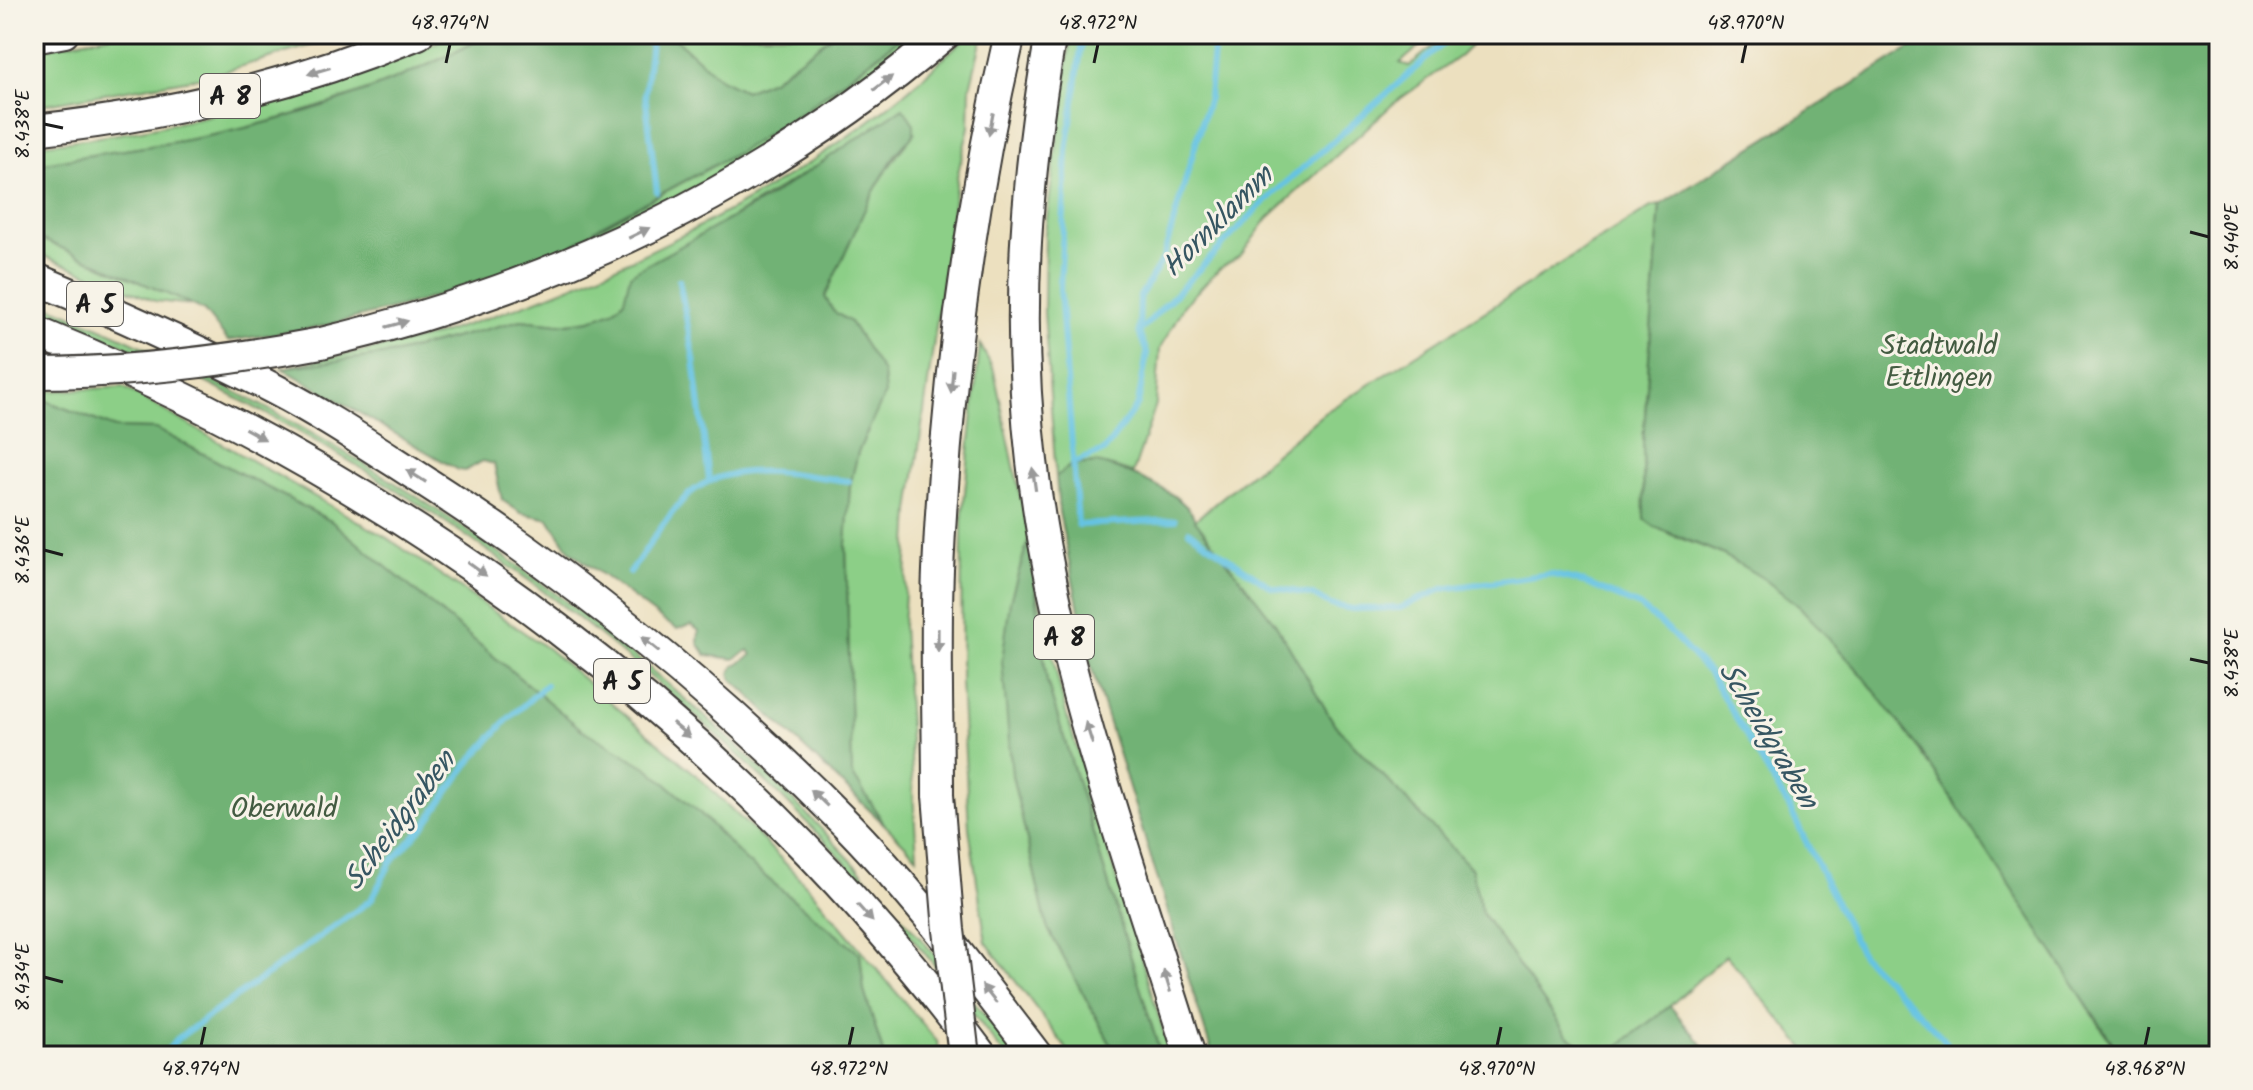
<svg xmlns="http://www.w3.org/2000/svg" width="2253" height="1090" font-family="Kalam,sans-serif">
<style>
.green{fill:#8ccf87;stroke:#547652;stroke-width:2}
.forest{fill:#71b274;stroke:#466748;stroke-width:2}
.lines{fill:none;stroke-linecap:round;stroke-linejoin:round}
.stream{stroke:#65c3e3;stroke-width:6}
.primary-casing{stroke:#3b3934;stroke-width:30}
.motorway-casing{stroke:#3b3934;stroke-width:34}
.primary{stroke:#fff;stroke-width:26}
.motorway{stroke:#fff;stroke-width:30}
.motorway-bridge-casing{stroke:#3b3934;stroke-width:34;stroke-linecap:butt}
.motorway-bridge{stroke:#fff;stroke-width:30}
.oneway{fill:#999}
.ticks{fill:none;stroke:#1c1c1c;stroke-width:3}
.labels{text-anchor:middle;stroke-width:6;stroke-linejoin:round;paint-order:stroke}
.shield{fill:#f7f3e8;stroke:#5e5c59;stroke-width:2}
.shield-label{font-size:26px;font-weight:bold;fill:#1c1c1c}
.park-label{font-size:28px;fill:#435b41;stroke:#f7f3e8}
.water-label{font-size:30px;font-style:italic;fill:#365662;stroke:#f7f3e8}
.neatline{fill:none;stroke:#1c1c1c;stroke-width:3}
.ticks-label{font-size:20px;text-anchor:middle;fill:#1c1c1c}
</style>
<rect width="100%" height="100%" fill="#f7f3e8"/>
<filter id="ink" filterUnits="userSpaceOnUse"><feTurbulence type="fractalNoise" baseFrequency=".0125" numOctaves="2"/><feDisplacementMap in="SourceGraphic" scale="16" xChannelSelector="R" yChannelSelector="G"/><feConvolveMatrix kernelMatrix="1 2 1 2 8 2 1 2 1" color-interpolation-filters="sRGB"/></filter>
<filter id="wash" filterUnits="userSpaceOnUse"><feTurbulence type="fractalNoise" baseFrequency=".006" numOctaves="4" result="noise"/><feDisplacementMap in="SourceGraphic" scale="32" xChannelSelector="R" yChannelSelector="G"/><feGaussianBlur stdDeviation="1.8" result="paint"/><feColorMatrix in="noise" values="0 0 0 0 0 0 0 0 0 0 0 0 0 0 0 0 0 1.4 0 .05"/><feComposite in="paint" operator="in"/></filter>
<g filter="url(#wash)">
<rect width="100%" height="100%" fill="#ece0bf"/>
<path class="green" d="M116,34h233l-140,42 -175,30v-56z
M456,34h34c-77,42 -159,73 -245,94 -68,17 -141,23 -211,37v-20c147,-14 287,-54 422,-111z
M670,34h164l-62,46 -27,11 -25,-12z
M905,34h17c-106,91 -231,160 -357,217 55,-39 117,-66 175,-100 59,-35 112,-74 165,-117z
M970,34h13l-13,54 -1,39 -12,50 -47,334 -7,115 14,231 -32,-32 -33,-51 -6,-230 4,-58 8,-34 26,-58 -1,-21 -33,-51 -17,-11 -8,-14c24,-57 47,-115 89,-163l-93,29 -110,67 -98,81 -23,9 -30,4 -39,-4 -124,33 -114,15c52,-14 107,-19 159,-35 159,-50 336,-135 465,-242 22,-18 41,-39 63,-57z
M1071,34h363l-34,29 9,3 39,-32h34l-22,22 -67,48 -125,114 -27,37 -22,14 -35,36 -24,44 -4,55 -23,69c-31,-9 -50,-18 -77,4l-12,-165 1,-79z
M1660,205l-17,238 1,76c23,18 51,23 77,35 28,13 57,32 80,54 65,62 117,139 168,214 51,77 101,155 150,234h-308l-85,-101 -76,69 -32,22 -28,5 -23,-16 -85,-122 -11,-45 -136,-143 -60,-102 -80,-103 129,-107 327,-206z
M34,236l159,69 -38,-4 -121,-49z
M34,300c327,130 620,337 853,600 44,50 89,101 128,156h-10c-205,-280 -484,-515 -794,-671 -58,-29 -118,-52 -177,-78z
M980,344l14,27 35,166 -17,238 35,152 70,129h-45l-86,-114 -17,-114 -8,-146 1,-161z
M123,387l266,152 159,110 145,123 65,63 51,53 128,153 2,15h-55l-20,-65 -4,-37 -115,-94 -45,-47 -119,-84 -250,-208 -175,-92 -41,-1 -81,-32v-4z
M1033,573l33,140 105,343 -11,-3 -113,-371z"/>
<path class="forest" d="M490,34h180l50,45 25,12 27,-11 62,-46h71l-101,77 -65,41 -137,73 -38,26 -145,51 -100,25 -91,14 -24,-30 -11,-6 -159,-69v-71c70,-14 143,-20 211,-37 86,-21 168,-52 245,-94z
M1933,34h286v1022h-98l-200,-305 -63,-81 -58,-63 -36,-28 -42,-25 -67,-27 -11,-8 -1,-75 17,-239z
M903,108l11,16v10l-19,21 -25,43 -45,99 8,14 17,11 33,51 2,21 -27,58 -8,34 -4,58 6,230 33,51 -153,-146 -2,-6 4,-7 18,-11 -3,-5 -15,9 -28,-4 -8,-12 1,-12 -7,-6 -15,4 -13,-8 -94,-70 -21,-32 -28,-6 -19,-13 -8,-36 -11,-3 -18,10 -7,-1 -176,-102 115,-15 124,-33 39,4 30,-4 23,-9 11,-11 6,-25 9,-6 127,-70z
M34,396l81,32 41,1 175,92 250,208 67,39 52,45 45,47 115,94 4,37 20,65h-850z
M1098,463c28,8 87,29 97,57l80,103 60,102 136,143 11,45 85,122 23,16 28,-5 52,-40 42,50h-499l-123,-393 -31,-151 -3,-35 15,-12z
M1029,537l18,145 114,374h-44l-70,-129 -35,-152 -10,-114 8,-60z"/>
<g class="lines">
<path class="stream" d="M652,34l-7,59 12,99
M1083,34l-16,117 -7,137 18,237 97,-5
M679,280l15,79 15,121
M1139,332l1,-36 23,-37 46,-162 4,-47 -7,-16
M1073,463l31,-12 34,-47 9,-51 -8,-21 122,-127 193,-171
M1189,531l82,56 42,8 18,10 22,4 47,-1 42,-19 108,-15 30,7 59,25 28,23 42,44 81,136 71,145 82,84 11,18
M630,572c17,-23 33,-50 52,-71 42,-46 113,-26 167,-20
M163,1056l14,-17 194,-139 20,-38 34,-37 42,-60 40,-45 39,-35"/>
</g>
</g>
<g filter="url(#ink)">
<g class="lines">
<g class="primary-casing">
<path id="primary" d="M34,40l31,-6"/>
</g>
<g class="motorway-casing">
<path id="motorway" d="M1051,34c-25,142 -36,283 -19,427 23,204 98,400 158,595
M34,130c132,-14 262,-45 384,-96
M34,278c81,34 162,71 240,111 48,25 93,55 138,84 159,101 305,219 436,353 69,71 129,151 189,230
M34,331c374,152 706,400 948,725
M321,343c229,-54 445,-155 624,-309
M938,795c0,-75 -3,-151 0,-225 8,-180 31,-360 72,-536"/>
</g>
<use href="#primary" class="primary"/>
<use href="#motorway" class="motorway"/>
<g class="motorway-bridge-casing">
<path id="motorway-bridge" d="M34,373c97,0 192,-12 287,-30
M938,795l11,135 15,126"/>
</g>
<use href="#motorway-bridge" class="motorway-bridge"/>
</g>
<defs><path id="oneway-solid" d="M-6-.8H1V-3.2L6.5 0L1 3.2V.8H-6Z" transform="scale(2)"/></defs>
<g class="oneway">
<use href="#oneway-solid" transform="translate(319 71) rotate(163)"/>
<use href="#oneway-solid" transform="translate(883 83) rotate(-37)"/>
<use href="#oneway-solid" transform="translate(991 124) rotate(101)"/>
<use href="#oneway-solid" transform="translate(639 233) rotate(-26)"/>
<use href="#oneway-solid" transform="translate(397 324) rotate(-16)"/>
<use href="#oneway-solid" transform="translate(952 381) rotate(95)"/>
<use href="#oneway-solid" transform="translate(255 434) rotate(29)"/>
<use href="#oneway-solid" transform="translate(416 476) rotate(-148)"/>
<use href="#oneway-solid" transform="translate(1034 479) rotate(-98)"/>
<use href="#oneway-solid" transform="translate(477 569) rotate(36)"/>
<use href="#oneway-solid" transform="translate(938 640) rotate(90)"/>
<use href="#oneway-solid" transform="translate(650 644) rotate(-141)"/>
<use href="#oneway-solid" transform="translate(681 730) rotate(41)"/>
<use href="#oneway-solid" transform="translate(1089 733) rotate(-108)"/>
<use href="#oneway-solid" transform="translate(819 798) rotate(-136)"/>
<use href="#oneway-solid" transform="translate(865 913) rotate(48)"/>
<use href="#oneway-solid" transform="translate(1167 981) rotate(-107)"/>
<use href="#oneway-solid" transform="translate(989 994) rotate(-128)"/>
</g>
</g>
<path class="ticks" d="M446,63l4,-19M1094,63l4,-19M1742,63l4,-19M44,124l19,4M2190,232l19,5M44,550l19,5M2190,659l19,4M44,977l19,5M201,1046l4,-19M849,1046l4,-19M1497,1046l4,-19M2145,1046l4,-19"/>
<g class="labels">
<g class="shield">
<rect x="200" y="74" width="60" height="44" rx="6"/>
<rect x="67" y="282" width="56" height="44" rx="6"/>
<rect x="1034" y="615" width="60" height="44" rx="6"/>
<rect x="594" y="659" width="56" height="44" rx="6"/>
</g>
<g class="shield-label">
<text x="230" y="105">A 8</text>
<text x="95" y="313">A 5</text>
<text x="1064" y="646">A 8</text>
<text x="622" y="690">A 5</text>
</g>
<g class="park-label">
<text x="1939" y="354">Stadtwald<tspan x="1939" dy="32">Ettlingen</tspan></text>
<text x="284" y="817">Oberwald</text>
</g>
<g class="water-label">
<text transform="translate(1217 221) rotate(-45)" y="10">Hornklamm</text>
<text transform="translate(1769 735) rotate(59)" y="10">Scheidgraben</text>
<text transform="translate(399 820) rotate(-53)" y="10">Scheidgraben</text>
</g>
</g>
<rect width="2253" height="1090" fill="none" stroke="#f7f3e8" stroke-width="88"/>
<rect x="44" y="44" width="2165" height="1002" class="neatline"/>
<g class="ticks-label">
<text x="450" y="29">48.974°N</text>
<text x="1098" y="29">48.972°N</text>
<text x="1746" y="29">48.970°N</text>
<text transform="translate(22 124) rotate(-90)" y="7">8.438°E</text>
<text transform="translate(2231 237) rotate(-90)" y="7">8.440°E</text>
<text transform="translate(22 550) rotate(-90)" y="7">8.436°E</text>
<text transform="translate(2231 663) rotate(-90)" y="7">8.438°E</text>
<text transform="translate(22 977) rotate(-90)" y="7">8.434°E</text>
<text x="201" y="1075">48.974°N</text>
<text x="849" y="1075">48.972°N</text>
<text x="1497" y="1075">48.970°N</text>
<text x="2145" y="1075">48.968°N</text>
</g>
</svg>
